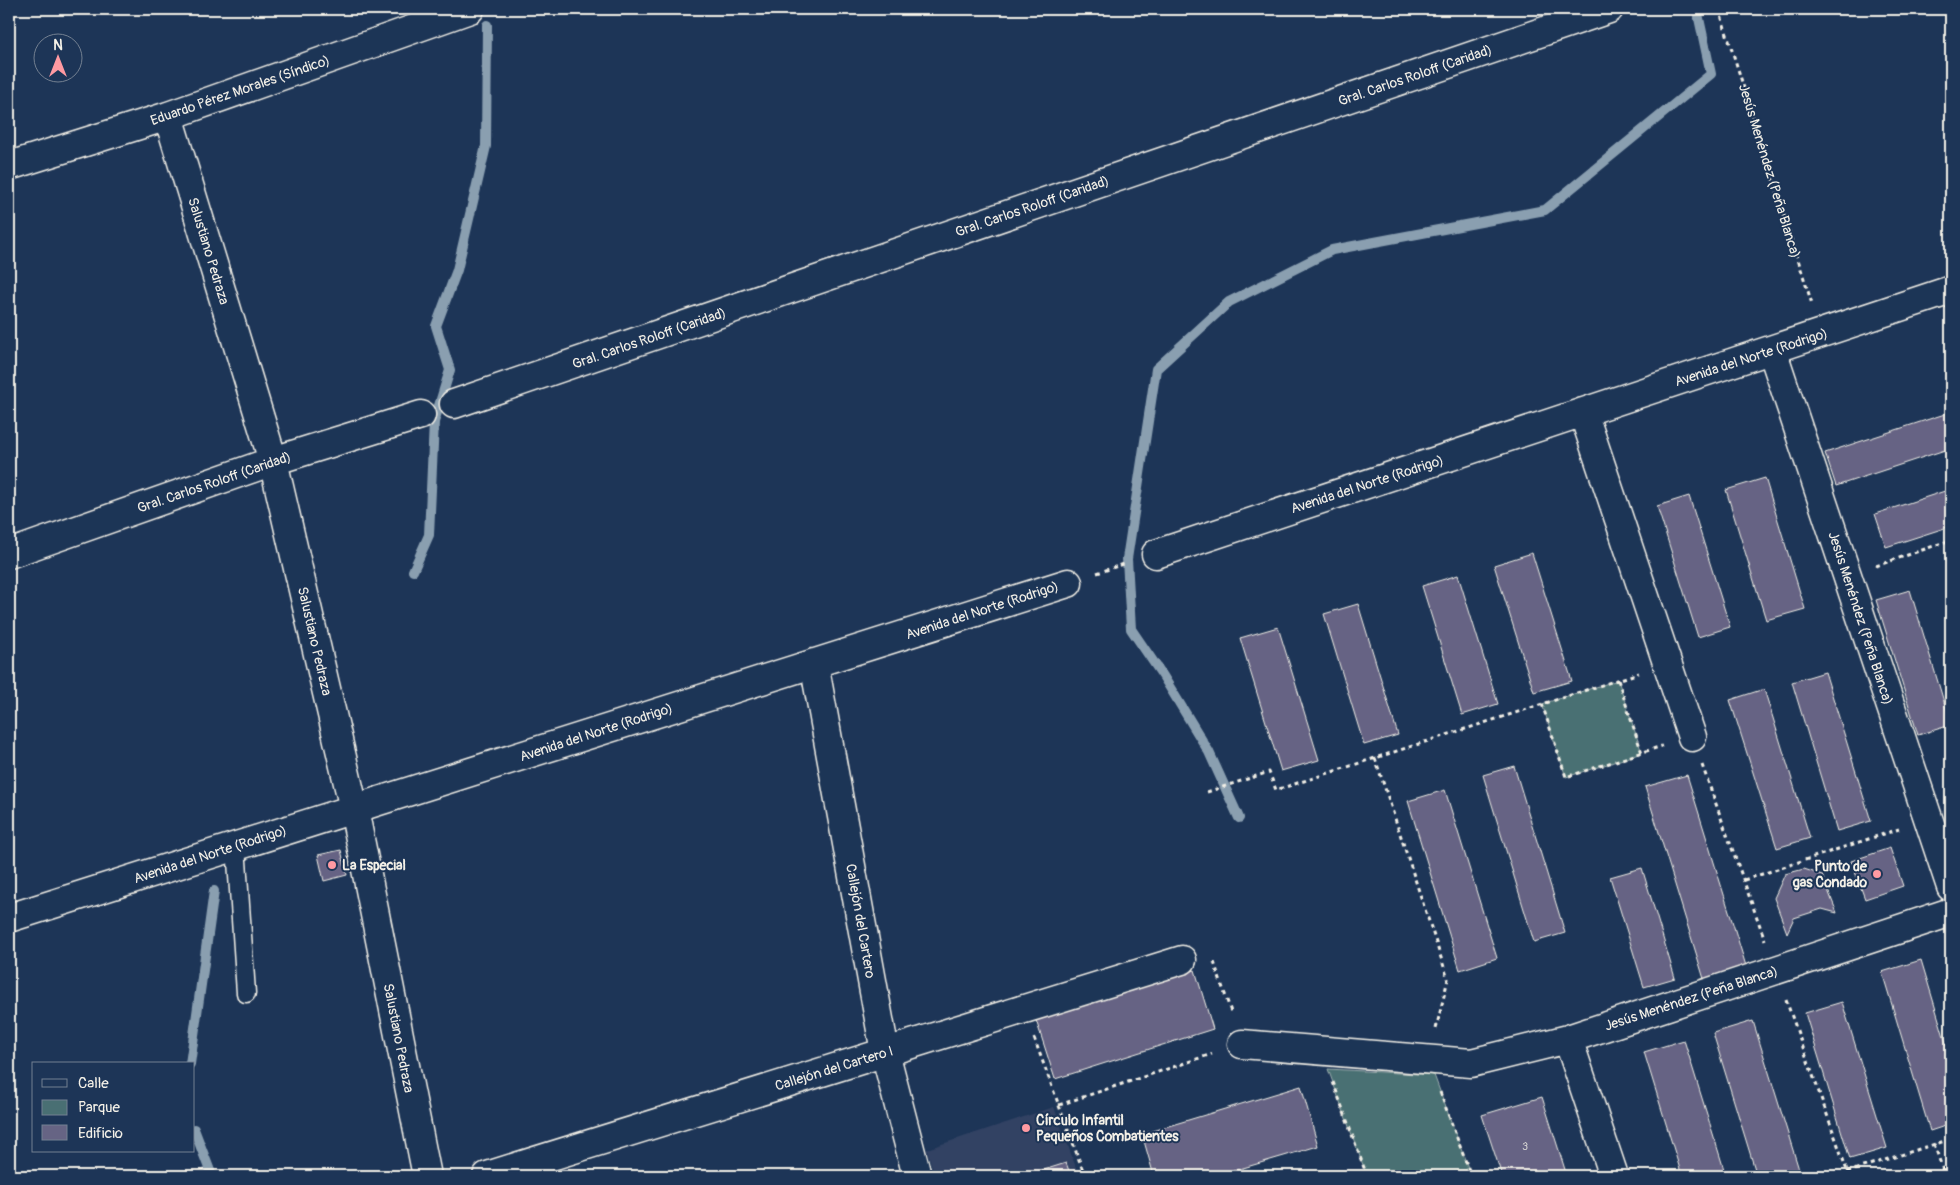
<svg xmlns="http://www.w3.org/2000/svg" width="1960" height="1185" font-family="Pangolin,sans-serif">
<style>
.built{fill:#334364}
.green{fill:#496f73;stroke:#9eb0ae}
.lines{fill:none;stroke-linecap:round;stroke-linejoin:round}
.stream{stroke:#8a9fb0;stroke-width:10}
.building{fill:#666484;stroke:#f4f1e8}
.service-casing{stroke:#f4f1e8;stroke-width:21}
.minor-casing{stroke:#f4f1e8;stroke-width:31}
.path{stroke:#f4f1e8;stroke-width:3;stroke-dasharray:4 4;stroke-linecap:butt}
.service{stroke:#1d3557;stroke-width:18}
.minor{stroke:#1d3557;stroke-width:28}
.poi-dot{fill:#ff9aa2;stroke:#1d3557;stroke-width:2}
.labels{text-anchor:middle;stroke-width:4;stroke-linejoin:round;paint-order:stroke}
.number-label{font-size:11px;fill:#d0cecf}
.street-label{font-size:14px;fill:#f4f1e8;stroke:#1d3557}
.poi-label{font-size:14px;font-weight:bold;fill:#f4f1e8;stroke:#1d3557;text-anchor:start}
</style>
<rect width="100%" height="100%" fill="#1d3557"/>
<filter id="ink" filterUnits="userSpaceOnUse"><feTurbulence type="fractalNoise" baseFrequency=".02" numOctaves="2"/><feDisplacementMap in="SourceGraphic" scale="10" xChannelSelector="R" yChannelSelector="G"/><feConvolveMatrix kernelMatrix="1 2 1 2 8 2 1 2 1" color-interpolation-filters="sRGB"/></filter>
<g filter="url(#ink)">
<path class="built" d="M1054,1107l25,69h-145l-7,-27z"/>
<path class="green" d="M1618,680l24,73 -76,24 -24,-73z
M1328,1069l106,6 37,101h-104z"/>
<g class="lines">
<path class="stream" d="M413,571l16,-36 5,-113 16,-52 -14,-44 21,-56 29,-124 1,-121
M1239,818l-30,-66 -46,-76 -32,-47 -4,-70 29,-190 73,-67 103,-52 213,-40 166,-136 -14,-65
M190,1064l24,-173
M194,1129l18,47"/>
</g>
<path class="building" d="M1951,412v36l-115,38 -11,-33z
M1765,478l40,131 -39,11 -40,-130z
M1951,489v37l-65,21 -11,-33z
M1689,496l41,131 -32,10 -41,-131z
M1532,553l40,128 -38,11 -40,-127z
M1458,575l40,129 -36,11 -40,-129z
M1910,590l41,135 -33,10 -42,-135z
M1358,604l40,131 -34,10 -40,-131z
M1278,627l41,133 -38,11 -41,-133z
M1825,672l46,149 -34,10 -45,-149z
M1764,689l46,149 -33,10 -47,-148z
M1514,766l51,167 -31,9 -51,-167z
M1687,775l59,191 -42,13 -59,-192z
M1445,790l52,168 -37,12 -52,-169z
M1890,848l13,38 -38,13 -14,-38z
M341,850l6,25 -23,6 -6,-26z
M1642,868l33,110 -31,9 -34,-110z
M1804,869l18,6 15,38 -15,-4 -28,9 -7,15 -13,-35 11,-24z
M1921,960l30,100v64l-21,7 -48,-159z
M1195,970l18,59 -158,50 -19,-59z
M1842,1002l45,146 -37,11 -45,-146z
M1753,1021l48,155h-44l-44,-143z
M1684,1040l42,136h-44l-38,-124z
M1301,1086l17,60 -102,30h-62l-12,-42z
M1542,1097l25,79h-65l-20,-61z
M1066,1163l5,13h-46z"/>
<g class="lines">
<g class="service-casing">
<path id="service" d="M236,846l10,147"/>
</g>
<g class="minor-casing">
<path id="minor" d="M168,116l105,345 81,348 73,367
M9,166l159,-50 302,-107
M1772,350l179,537
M454,404l1155,-395
M1583,412l109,325
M9,554l264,-93 148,-46
M1156,554l795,-264
M814,663l71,389 32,124
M9,918l1059,-335
M1242,1044l229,19 97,-24
M487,1176l695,-216
M1614,1176l-46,-137 383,-127"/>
</g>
<path class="path" d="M1719,9l93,295
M1876,566l75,-26
M1097,573l30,-10
M1618,680l24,73
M1542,704l24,73 96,-31
M1375,758l73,221 -12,50
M1702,765l63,175
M1207,792l62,-20 7,18 363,-117
M1744,880l155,-51
M1214,962l18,53
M1786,1000l63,176
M1034,1038l51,138
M1333,1082l34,94
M1440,1092l31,84
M1059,1105l153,-51
M1934,1144l11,32
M1847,1172l104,-33"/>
<use href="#service" class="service"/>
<use href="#minor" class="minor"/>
</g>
</g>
<g class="poi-dot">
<circle cx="332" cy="865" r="5"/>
<circle cx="1877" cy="874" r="5"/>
<circle cx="1026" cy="1128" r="5"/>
</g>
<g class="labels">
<g class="number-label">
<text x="1525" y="1150">3</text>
</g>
<g class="street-label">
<text transform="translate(1415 75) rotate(-19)" y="5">Gral. Carlos Roloff (Caridad)</text>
<text transform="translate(240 90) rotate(-19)" y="5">Eduardo Pérez Morales (Síndico)</text>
<text transform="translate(1770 171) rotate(73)" y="5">Jesús Menéndez (Peña Blanca)</text>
<text transform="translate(1032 206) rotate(-19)" y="5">Gral. Carlos Roloff (Caridad)</text>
<text transform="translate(209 251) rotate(73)" y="5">Salustiano Pedraza</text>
<text transform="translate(649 338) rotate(-19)" y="5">Gral. Carlos Roloff (Caridad)</text>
<text transform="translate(1751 357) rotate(-18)" y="5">Avenida del Norte (Rodrigo)</text>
<text transform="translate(214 482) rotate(-19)" y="5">Gral. Carlos Roloff (Caridad)</text>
<text transform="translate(1367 484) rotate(-18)" y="5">Avenida del Norte (Rodrigo)</text>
<text transform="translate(982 610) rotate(-18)" y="5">Avenida del Norte (Rodrigo)</text>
<text transform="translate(1861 618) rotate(72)" y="5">Jesús Menéndez (Peña Blanca)</text>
<text transform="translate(315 641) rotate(77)" y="5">Salustiano Pedraza</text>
<text transform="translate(596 732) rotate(-18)" y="5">Avenida del Norte (Rodrigo)</text>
<text transform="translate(210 854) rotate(-18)" y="5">Avenida del Norte (Rodrigo)</text>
<text transform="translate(861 921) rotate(80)" y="5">Callejón del Cartero</text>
<text transform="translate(1691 998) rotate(-18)" y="5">Jesús Menéndez (Peña Blanca)</text>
<text transform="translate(399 1038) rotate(79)" y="5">Salustiano Pedraza</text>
<text transform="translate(834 1068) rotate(-17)" y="5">Callejón del Cartero I</text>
</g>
<g class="poi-label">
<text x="342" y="870">La Especial</text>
<text x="1867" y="871" text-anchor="end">Punto de<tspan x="1867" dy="16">gas Condado</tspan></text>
<text x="1036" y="1125">Círculo Infantil<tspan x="1036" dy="16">Pequeños Combatientes</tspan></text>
</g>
</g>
<rect width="1960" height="1185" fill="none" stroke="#1d3557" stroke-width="30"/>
<rect x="15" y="15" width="1930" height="1155" fill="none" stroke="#f4f1e8" stroke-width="2" filter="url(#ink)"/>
<rect x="32" y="1062" width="162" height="90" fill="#1d3557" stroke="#738091"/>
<rect x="42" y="1079" width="25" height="8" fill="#1d3557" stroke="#738091"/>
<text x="78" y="1088" font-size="15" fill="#f4f1e8">Calle</text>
<rect x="42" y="1100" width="25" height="15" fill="#496f73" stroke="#738091"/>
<text x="78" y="1112" font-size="15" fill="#f4f1e8">Parque</text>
<rect x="42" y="1125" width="25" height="15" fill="#666484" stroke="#738091"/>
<text x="78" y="1138" font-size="15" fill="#f4f1e8">Edificio</text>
<g transform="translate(58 58)"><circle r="24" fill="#1d3557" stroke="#738091"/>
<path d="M0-4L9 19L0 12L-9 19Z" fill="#ff9aa2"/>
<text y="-8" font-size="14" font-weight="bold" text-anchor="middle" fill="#f4f1e8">N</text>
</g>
</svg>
